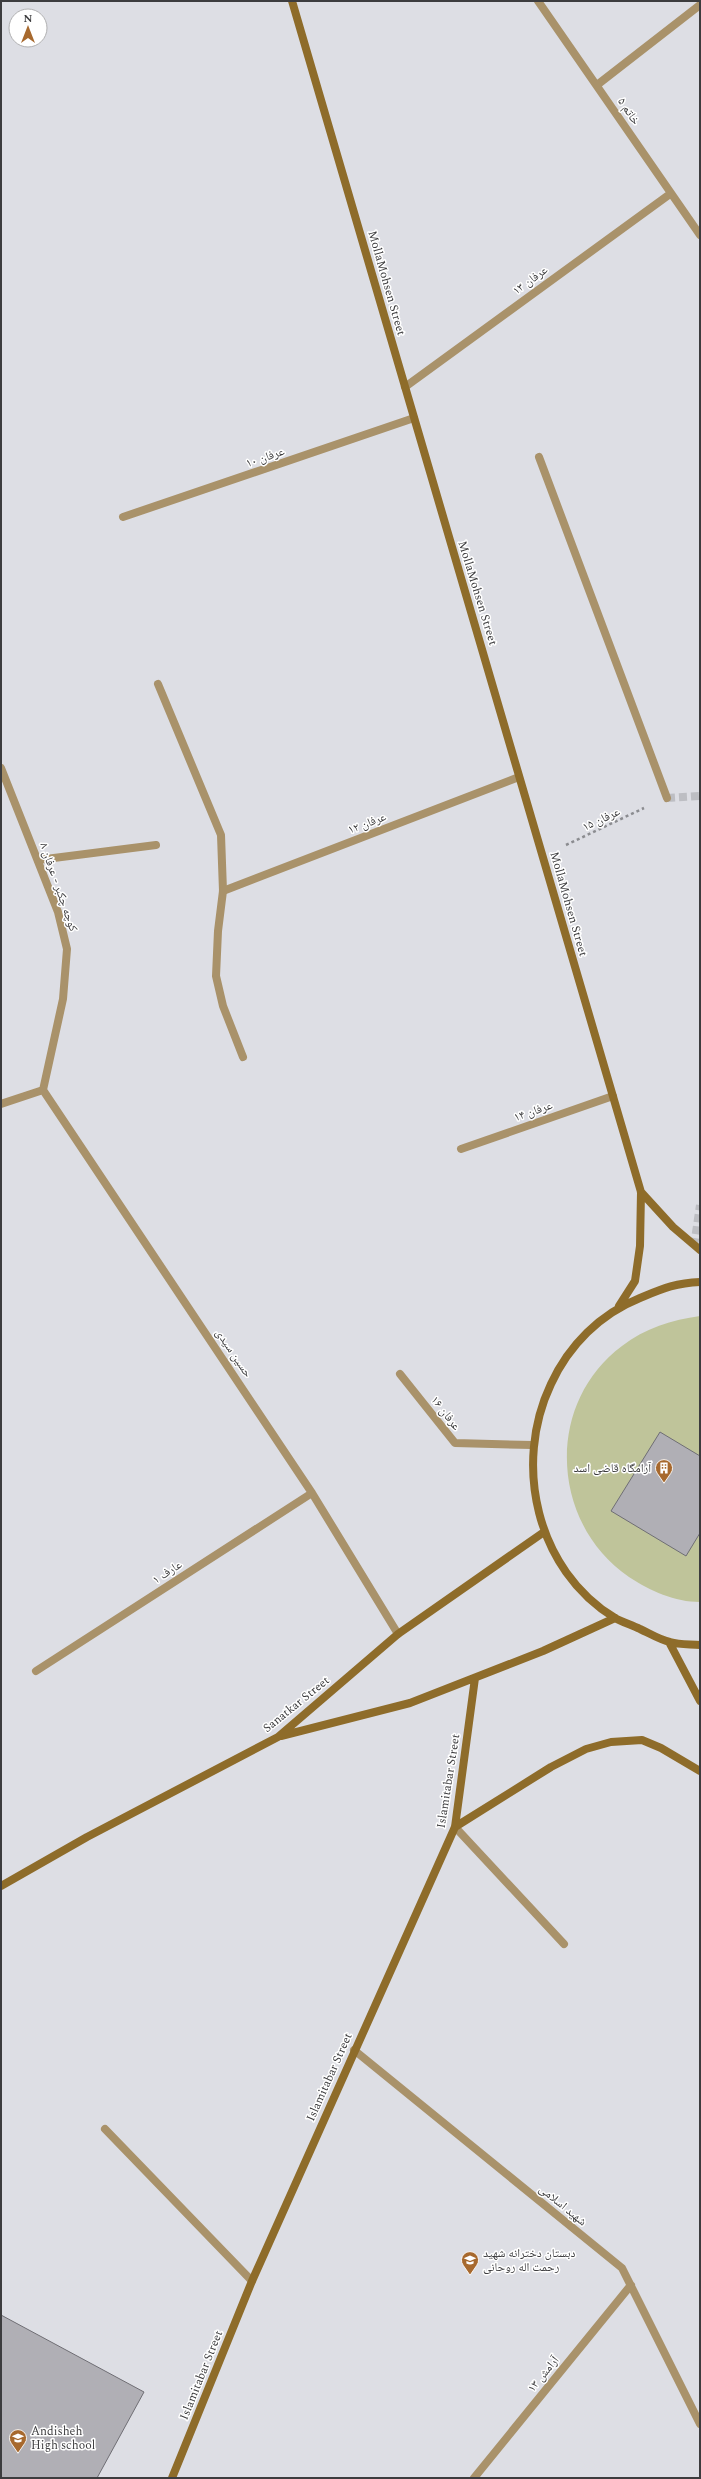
<svg xmlns="http://www.w3.org/2000/svg" width="701" height="2479" font-family="Spectral,'Noto Naskh Arabic',serif">
<style>
.green{fill:#bfc49a}
.building{fill:#b0afb5;stroke:#6f6e74}
.lines{fill:none;stroke-linecap:round;stroke-linejoin:round}
.minor-tunnel{stroke:#bdbec3;stroke-width:8;stroke-dasharray:8 4;stroke-linecap:butt}
.path{stroke:#8b8c90;stroke-width:2.5;stroke-dasharray:3 3;stroke-linecap:butt}
.service{stroke:#a9926a;stroke-width:8}
.minor{stroke:#a9926a;stroke-width:8}
.secondary{stroke:#8e6c2a;stroke-width:8}
.labels{text-anchor:middle;stroke-width:3;stroke-linejoin:round;paint-order:stroke}
.street-label{font-size:12px;fill:#3c3c3e;stroke:#fff}
.poi-label{font-size:12px;fill:#3c3c3e;stroke:#fff;text-anchor:start}
</style>
<rect width="100%" height="100%" fill="#dddee4"/>
<path class="green" d="M700,1316v286c-25,0 -50,-11 -71,-25 -78,-53 -85,-173 -7,-231 23,-18 50,-26 78,-30z"/>
<path class="building" d="M660,1432l40,24v77l-14,23 -75,-45z
M1,2315l143,77 -47,86h-96z"/>
<g class="lines">
<path class="minor-tunnel" d="M667,798l33,-2
M694,1246l6,-41"/>
<path class="path" d="M566,845l78,-37"/>
<path class="service" d="M158,684l63,151 2,56 -5,40 -2,45 7,30 20,51
M38,860l118,-15
M461,1149l152,-53
M400,1374l55,69 77,2"/>
<path class="minor" d="M538,1l162,234
M597,85l103,-80
M405,387l265,-193
M539,457l128,341
M123,517l291,-99
M1,768l57,144 9,37 -4,50 -20,91
M223,891l296,-114
M43,1090l269,403 86,141
M1,1104l42,-14
M36,1671l276,-178
M455,1827l109,117
M354,2050l268,218 78,156
M105,2129l147,152
M474,2478l157,-193"/>
<path class="secondary" d="M292,1l349,1191 -1,54 -5,35 -16,25
M641,1192l32,35 27,23
M700,1282c-25,1 -38,7 -60,16 -40,16 -71,47 -89,86 -38,80 -15,186 64,234 7,4 17,7 25,11 9,4 20,11 30,13 10,3 20,2 30,3
M669,1642l31,59
M281,1736l129,-33 133,-52 72,-33
M455,1827l96,-60 35,-18 25,-7 31,-2 19,8 39,23
M1,1886l86,-49 191,-100 120,-103 146,-102
M172,2478l80,-197 203,-454 20,-149"/>
</g>
<defs>
<g id="building-pin" transform="scale(0.9)"><path d="M0 17L-7.5 6A9.5 9.5 0 1 1 7.5 6Z" fill="#a7692e" stroke="#fff"/><path d="M-4-6H4V6H1V3H-1V6H-4ZM-2.5-4.3h1.7v1.8h-1.7ZM.8-4.3h1.7v1.8H.8ZM-2.5-1h1.7V.8h-1.7ZM.8-1h1.7V.8H.8Z" fill="#fff"/></g>
<g id="school-pin" transform="scale(0.9)"><path d="M0 17L-7.5 6A9.5 9.5 0 1 1 7.5 6Z" fill="#a7692e" stroke="#fff"/><path d="M0-5L7-2L0 1L-7-2ZM-4 1L0 2.5L4 1V4Q0 6-4 4Z" fill="#fff"/></g>
</defs>
<g fill-rule="evenodd">
<use href="#building-pin" x="664" y="1468"/>
<use href="#school-pin" x="470" y="2260"/>
<use href="#school-pin" x="18" y="2438"/>
</g>
<g class="labels">
<g class="street-label">
<text transform="translate(629 111) rotate(56)" y="4">خاتم ۵</text>
<text transform="translate(530 280) rotate(-36)" y="4">عرفان ۱۳</text>
<text transform="translate(387 283) rotate(74)" y="4">MollaMohsen Street</text>
<text transform="translate(265 457) rotate(-19)" y="4">عرفان ۱۰</text>
<text transform="translate(478 593) rotate(73)" y="4">MollaMohsen Street</text>
<text transform="translate(601 819) rotate(-25)" y="4">عرفان ۱۵</text>
<text transform="translate(367 823) rotate(-21)" y="4">عرفان ۱۲</text>
<text transform="translate(59 887) rotate(71)" y="4">کوچه چکبر - عرفان ۸</text>
<text transform="translate(569 904) rotate(74)" y="4">MollaMohsen Street</text>
<text transform="translate(533 1111) rotate(-19)" y="4">عرفان ۱۴</text>
<text transform="translate(234 1353) rotate(56)" y="4">حسین سیدی</text>
<text transform="translate(446 1413) rotate(52)" y="4">عرفان ۱۶</text>
<text transform="translate(167 1572) rotate(-33)" y="4">عارف ۱</text>
<text transform="translate(296 1704) rotate(-39)" y="4">Sanatkar Street</text>
<text transform="translate(448 1781) rotate(-81)" y="4">Islamitabar Street</text>
<text transform="translate(329 2077) rotate(-66)" y="4">Islamitabar Street</text>
<text transform="translate(563 2205) rotate(39)" y="4">شهید اسلامی</text>
<text transform="translate(543 2374) rotate(-51)" y="4">آرامش ۱۳</text>
<text transform="translate(201 2375) rotate(-68)" y="4">Islamitabar Street</text>
</g>
<g class="poi-label">
<text x="651" y="1472" text-anchor="end">آرامگاه قاضی اسد</text>
<text x="483" y="2257">دبستان دخترانه شهید<tspan x="483" dy="14">رحمت اله روحانی</tspan></text>
<text x="31" y="2435">Andisheh<tspan x="31" dy="14">High school</tspan></text>
</g>
</g>
<rect width="701" height="2479" fill="none" stroke="#3c3c3e" stroke-width="4"/>
<g transform="translate(28 28)"><circle r="19" fill="#ffffff" stroke="#b1b1b2"/>
<path d="M0-3L7 15L0 10L-7 15Z" fill="#a7692e"/>
<text y="-6" font-size="11" font-weight="bold" text-anchor="middle" fill="#3c3c3e">N</text>
</g>
</svg>
